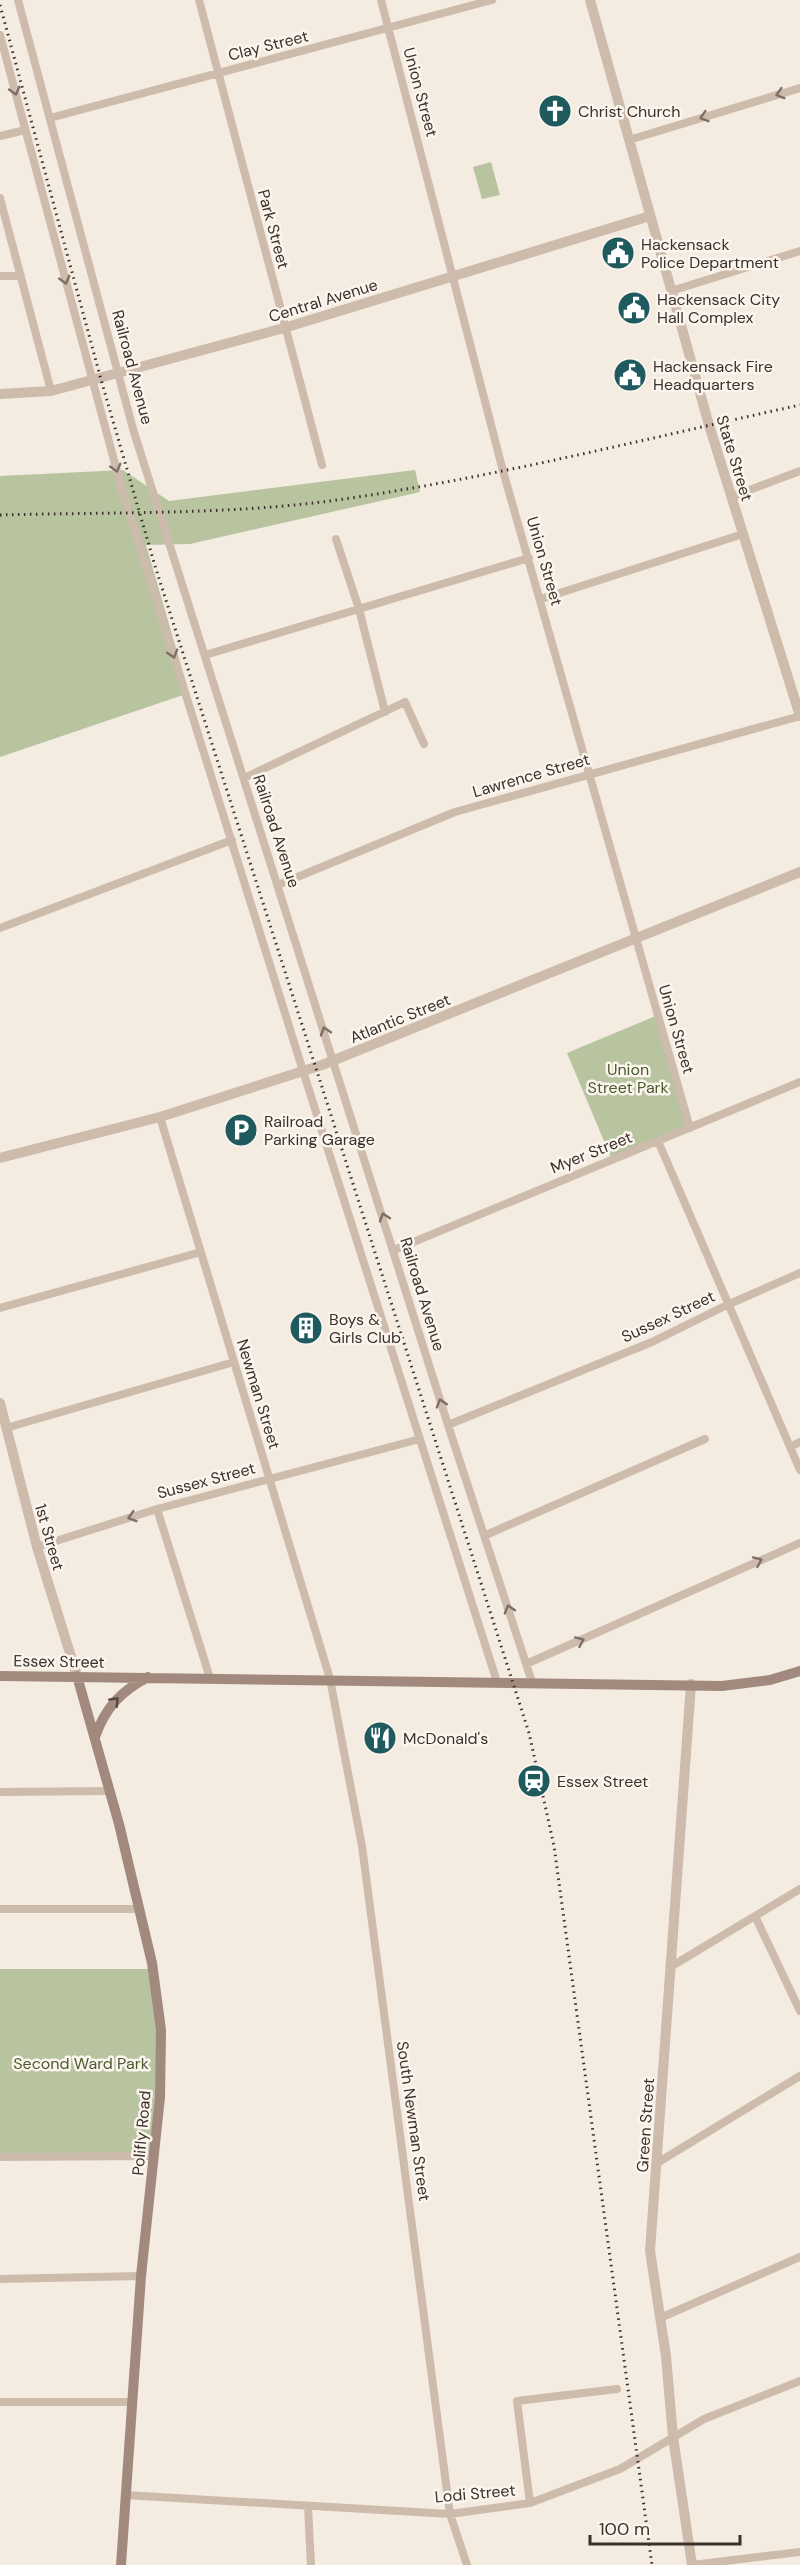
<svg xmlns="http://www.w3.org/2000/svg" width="800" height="2565" font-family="'DM Sans',sans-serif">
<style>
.green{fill:#b8c4a0}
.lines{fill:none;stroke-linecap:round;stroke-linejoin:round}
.minor{stroke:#cdbbac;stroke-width:8}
.tertiary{stroke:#cdbbac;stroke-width:10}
.secondary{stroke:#a18a7d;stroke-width:10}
.rail{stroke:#3b302b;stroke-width:3;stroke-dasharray:1.5 4.5;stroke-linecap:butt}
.oneway{stroke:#7d6f65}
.oneway2{stroke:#544640}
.labels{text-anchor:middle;stroke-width:5;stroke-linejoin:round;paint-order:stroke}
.street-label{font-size:16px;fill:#3b302b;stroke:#fbf5ee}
.poi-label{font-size:16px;fill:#3b302b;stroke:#fbf5ee;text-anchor:start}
.park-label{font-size:16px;fill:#4a5a2e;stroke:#fbf5ee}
</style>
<rect width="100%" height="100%" fill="#f4ebe1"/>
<path class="green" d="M491,162l9,33 -18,4 -9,-32z
M123,470l46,31 246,-31 5,22 -230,52 -44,1 43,148 -189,64v-281z
M658,1015l32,113 -78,32 -45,-107z
M0,1969h153l5,27 -4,160 -154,1z"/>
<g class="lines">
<path class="minor" d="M18,0l115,429 315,996 84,257
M199,0l123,465
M381,0l122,471 187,657
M0,35l122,455 181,581 194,611
M50,118l442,-118
M0,136l25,-6
M629,140l171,-52
M0,198l51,193
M0,276h21
M671,291l129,-40
M731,497l69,-26
M336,539l23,70 26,103
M541,599l202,-65
M205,655l324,-97
M244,778l161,-76 19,42
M278,885l177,-73 345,-96
M0,928l232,-88
M160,1117l170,562 32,167 88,668 17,51
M658,1141l142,329
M394,1250l406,-168
M0,1308l201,-56
M448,1425l204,-83 75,-37 73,-32
M6,1428l228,-66
M790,1447l10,-5
M157,1509l53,169
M486,1535l219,-96
M37,1547l120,-38 263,-70
M526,1664l274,-121
M0,1792l110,-1
M0,1909h139
M755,1916l45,95
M672,1966l128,-77
M0,2157l154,-1
M657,2163l143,-87
M0,2279l141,-3
M660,2318l140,-61
M0,2402h131
M125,2495l325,19 80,-11 90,-34 84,-50 96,-38
M530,2503l-13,-102 100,-12
M308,2506l3,59
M692,2565l108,-13"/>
<path class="tertiary" d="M590,0l119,425 91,291
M0,394l51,-3 233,-63 366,-112
M0,1158l160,-41 162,-52 478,-193
M0,1403l37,144 40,129
M691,1684l-41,567 16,105 7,81 19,128"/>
<path class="secondary" d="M0,1676l722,10 48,-6 30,-9
M77,1676l42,148 33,139 9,67 -1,67 -19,179 -20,289
M95,1737c10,-29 26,-46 53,-60"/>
<path class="rail" d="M0,5l100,371 55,190 374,1167 25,113 98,719
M0,515c109,-3 221,0 330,-14 159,-22 314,-62 470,-96"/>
</g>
<defs><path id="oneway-chevron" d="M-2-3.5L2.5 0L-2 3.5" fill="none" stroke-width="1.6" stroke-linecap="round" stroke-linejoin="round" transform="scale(1.5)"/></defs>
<g class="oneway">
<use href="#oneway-chevron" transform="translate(15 91) rotate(75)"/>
<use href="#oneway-chevron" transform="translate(780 94) rotate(163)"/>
<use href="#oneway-chevron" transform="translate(704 117) rotate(163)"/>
<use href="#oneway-chevron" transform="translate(65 280) rotate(75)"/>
<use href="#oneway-chevron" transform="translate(116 468) rotate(75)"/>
<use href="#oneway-chevron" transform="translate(173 654) rotate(73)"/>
<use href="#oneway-chevron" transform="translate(325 1031) rotate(-108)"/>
<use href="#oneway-chevron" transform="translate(384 1217) rotate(-108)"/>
<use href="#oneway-chevron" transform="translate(441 1403) rotate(-107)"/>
<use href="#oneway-chevron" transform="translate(132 1517) rotate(163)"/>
<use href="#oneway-chevron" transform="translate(758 1561) rotate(-24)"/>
<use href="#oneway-chevron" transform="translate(509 1609) rotate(-107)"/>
<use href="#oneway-chevron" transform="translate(580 1641) rotate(-24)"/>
</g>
<use class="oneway2" href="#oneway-chevron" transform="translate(115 1701) rotate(-47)"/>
<defs>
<g id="church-disc" transform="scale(1.725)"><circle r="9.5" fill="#1f5a5e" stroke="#fbf5ee"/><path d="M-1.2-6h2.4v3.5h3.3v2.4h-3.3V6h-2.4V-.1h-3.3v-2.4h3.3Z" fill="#fff"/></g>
<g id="civic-disc" transform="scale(1.725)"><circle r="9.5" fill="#1f5a5e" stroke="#fbf5ee"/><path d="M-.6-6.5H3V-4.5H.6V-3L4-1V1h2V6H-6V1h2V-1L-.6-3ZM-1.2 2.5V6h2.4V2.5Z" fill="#fff"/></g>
<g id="parking-disc" transform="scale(1.725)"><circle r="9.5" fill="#1f5a5e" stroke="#fbf5ee"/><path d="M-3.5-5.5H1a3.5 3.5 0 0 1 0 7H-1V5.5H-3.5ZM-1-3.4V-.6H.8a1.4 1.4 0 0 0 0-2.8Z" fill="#fff"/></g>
<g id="building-disc" transform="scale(1.725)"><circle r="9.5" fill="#1f5a5e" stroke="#fbf5ee"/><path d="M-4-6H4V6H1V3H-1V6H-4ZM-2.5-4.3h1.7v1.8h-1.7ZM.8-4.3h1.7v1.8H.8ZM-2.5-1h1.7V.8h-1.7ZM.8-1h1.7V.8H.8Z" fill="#fff"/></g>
<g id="restaurant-disc" transform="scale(1.725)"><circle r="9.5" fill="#1f5a5e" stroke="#fbf5ee"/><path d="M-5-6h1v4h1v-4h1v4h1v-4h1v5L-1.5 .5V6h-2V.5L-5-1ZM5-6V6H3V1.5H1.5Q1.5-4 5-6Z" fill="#fff"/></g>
<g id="station-disc" transform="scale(1.725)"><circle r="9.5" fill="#1f5a5e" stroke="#fbf5ee"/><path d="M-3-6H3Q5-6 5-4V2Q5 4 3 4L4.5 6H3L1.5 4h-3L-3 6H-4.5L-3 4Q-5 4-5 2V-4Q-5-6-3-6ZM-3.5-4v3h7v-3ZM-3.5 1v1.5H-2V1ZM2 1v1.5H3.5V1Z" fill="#fff"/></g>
</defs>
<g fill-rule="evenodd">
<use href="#church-disc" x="555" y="111"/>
<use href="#civic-disc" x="618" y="253"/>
<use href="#civic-disc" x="634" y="308"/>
<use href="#civic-disc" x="630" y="375"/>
<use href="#parking-disc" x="241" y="1130"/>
<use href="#building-disc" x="306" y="1328"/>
<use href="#restaurant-disc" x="380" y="1738"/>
<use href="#station-disc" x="534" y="1781"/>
</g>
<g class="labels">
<g class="street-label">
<text transform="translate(268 45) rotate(-14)" y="6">Clay Street</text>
<text transform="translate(421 92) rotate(75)" y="6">Union Street</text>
<text transform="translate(274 229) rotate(75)" y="6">Park Street</text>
<text transform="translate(323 300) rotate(-17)" y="6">Central Avenue</text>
<text transform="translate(133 367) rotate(75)" y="6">Railroad Avenue</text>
<text transform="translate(735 458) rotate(73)" y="6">State Street</text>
<text transform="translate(545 561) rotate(74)" y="6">Union Street</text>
<text transform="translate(531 775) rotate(-16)" y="6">Lawrence Street</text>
<text transform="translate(277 831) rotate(72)" y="6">Railroad Avenue</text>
<text transform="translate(400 1018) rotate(-22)" y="6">Atlantic Street</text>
<text transform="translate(677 1029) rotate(74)" y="6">Union Street</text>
<text transform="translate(591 1152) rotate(-22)" y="6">Myer Street</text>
<text transform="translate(423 1294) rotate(73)" y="6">Railroad Avenue</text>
<text transform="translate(668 1316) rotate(-25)" y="6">Sussex Street</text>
<text transform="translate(259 1394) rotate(73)" y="6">Newman Street</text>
<text transform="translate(206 1480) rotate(-15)" y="6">Sussex Street</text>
<text transform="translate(50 1537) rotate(74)" y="6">1st Street</text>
<text transform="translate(59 1661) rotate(1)" y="6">Essex Street</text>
<text transform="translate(414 2121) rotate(82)" y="6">South Newman Street</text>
<text transform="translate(645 2125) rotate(-86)" y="6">Green Street</text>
<text transform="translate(141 2133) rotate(-85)" y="6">Polifly Road</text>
<text transform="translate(475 2493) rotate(-5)" y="6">Lodi Street</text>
</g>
<g class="poi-label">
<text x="578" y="117">Christ Church</text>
<text x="641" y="250">Hackensack<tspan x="641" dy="18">Police Department</tspan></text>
<text x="657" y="305">Hackensack City<tspan x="657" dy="18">Hall Complex</tspan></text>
<text x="653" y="372">Hackensack Fire<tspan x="653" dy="18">Headquarters</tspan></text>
<text x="264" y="1127">Railroad<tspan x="264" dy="18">Parking Garage</tspan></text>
<text x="329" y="1325">Boys &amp;<tspan x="329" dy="18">Girls Club</tspan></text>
<text x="403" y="1744">McDonald's</text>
<text x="557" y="1787">Essex Street</text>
</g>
<g class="park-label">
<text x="628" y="1075">Union<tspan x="628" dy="18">Street Park</tspan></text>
<text x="81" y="2069">Second Ward Park</text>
</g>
</g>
<path d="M590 2535v9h150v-9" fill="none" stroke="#3b302b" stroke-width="3"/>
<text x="599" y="2535" font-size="18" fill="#3b302b" stroke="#fbf5ee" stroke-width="4.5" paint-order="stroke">100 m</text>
</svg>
